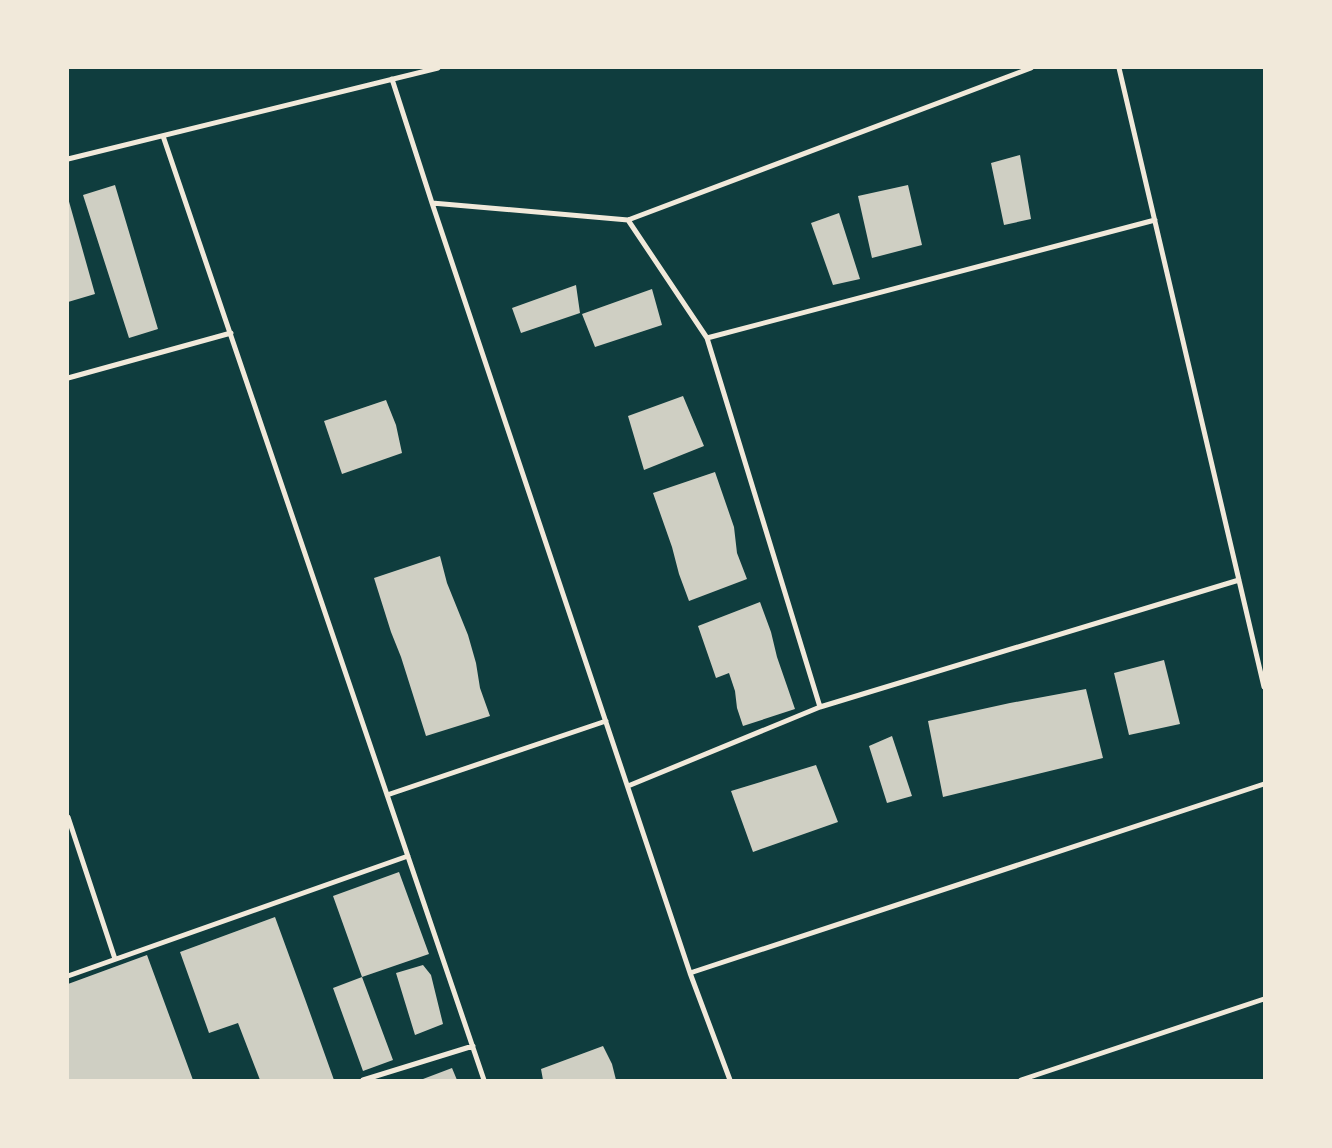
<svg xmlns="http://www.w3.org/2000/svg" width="1332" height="1148" font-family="Signika,sans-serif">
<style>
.building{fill:#cfcfc3}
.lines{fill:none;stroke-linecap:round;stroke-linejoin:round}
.minor{stroke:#f1e9da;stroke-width:5}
</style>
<rect width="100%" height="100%" fill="#0f3d3e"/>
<path class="building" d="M1020,155l11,64 -27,6 -13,-62z
M115,185l43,144 -29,9 -46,-143z
M908,185l14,60 -50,13 -14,-62z
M68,198l27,96 -27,8z
M839,213l21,66 -27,6 -22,-62z
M576,285l4,28 -59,20 -9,-25z
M652,289l10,36 -67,22 -13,-33z
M683,396l21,50 -60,24 -16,-54z
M386,400l10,25 6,28 -60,21 -18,-53z
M715,472l19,55 3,26 10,26 -58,22 -10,-27 -7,-27 -19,-54z
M440,556l7,27 21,52 8,28 4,25 10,28 -64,20 -25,-79 -10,-25 -17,-54z
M760,602l11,30 6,25 18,52 -52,17 -6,-18 -2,-17 -6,-18 -13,5 -18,-52z
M1164,660l16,64 -51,11 -15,-62z
M1086,689l17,69 -160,39 -15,-76 82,-18z
M892,736l20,60 -25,7 -18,-57z
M816,765l22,57 -85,30 -22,-61z
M399,872l30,82 -67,23 -29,-81z
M275,917l30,82 29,81h-74l-22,-57 -29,10 -29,-81z
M147,955l46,125h-125v-96z
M423,965l8,10 12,49 -28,11 -19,-62z
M362,977l31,83 -30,11 -30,-83z
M603,1046l9,18 4,16h-73l-2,-11z
M452,1068l5,12h-33l-1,-1z"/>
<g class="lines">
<path class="minor" d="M1119,68l145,619
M392,79l40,124 258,770 40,107
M163,136l321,944
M68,159l370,-91
M432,203l196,17 403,-152
M628,220l79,118 113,369
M707,338l448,-118
M68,378l163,-45
M628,786l192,-79 419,-127
M387,795l219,-74
M68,817l47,142
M690,973l574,-189
M68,976l340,-120
M363,1080l110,-34
M1021,1080l243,-81"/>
</g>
<rect width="1332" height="1148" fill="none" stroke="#f1e9da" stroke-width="138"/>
</svg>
